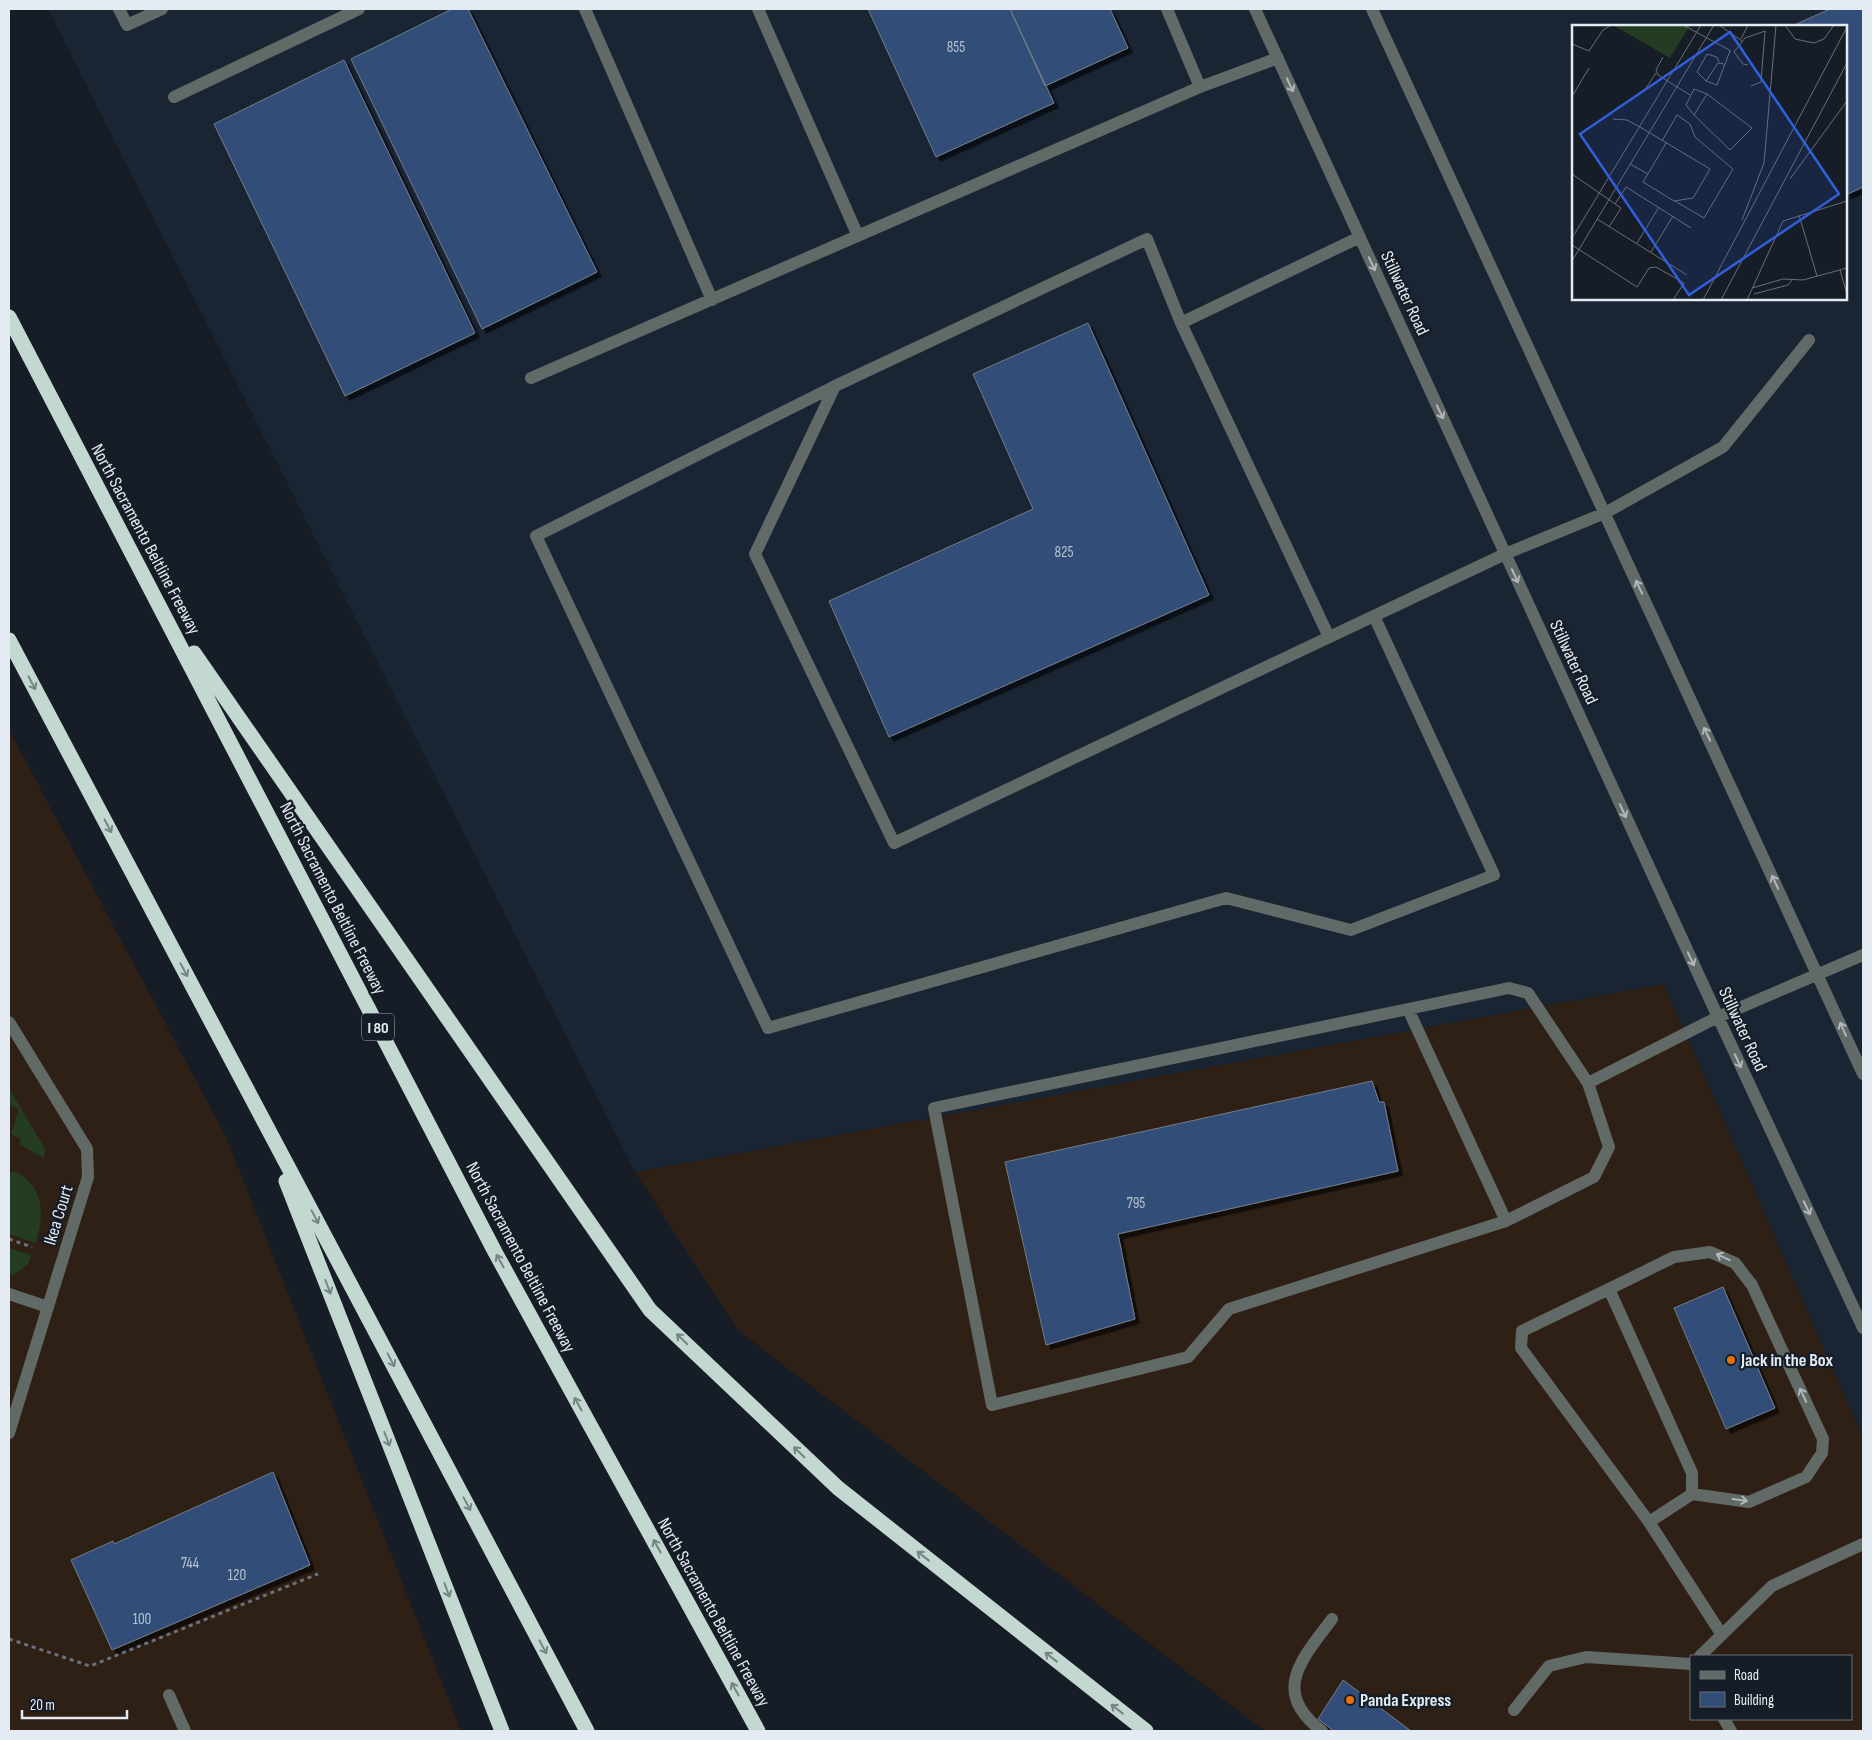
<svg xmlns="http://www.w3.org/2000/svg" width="1872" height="1740" font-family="'Sofia Sans Condensed',sans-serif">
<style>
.commercial{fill:#2f2016;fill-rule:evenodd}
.built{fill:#1a2534;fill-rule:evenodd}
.green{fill:#233c22}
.building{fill:#304d77;stroke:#747d8a;filter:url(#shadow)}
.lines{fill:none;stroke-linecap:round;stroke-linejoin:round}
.path{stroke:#6b717a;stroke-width:3;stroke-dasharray:4 4;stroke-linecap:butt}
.minor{stroke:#626a68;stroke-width:12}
.highway{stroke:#c4d8d2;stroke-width:15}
.oneway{stroke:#b1b7bb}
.oneway2{stroke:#768485}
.food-dot{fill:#e8710a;stroke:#161d27;stroke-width:2}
.labels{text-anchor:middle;stroke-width:4.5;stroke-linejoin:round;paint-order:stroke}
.number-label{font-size:15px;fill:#b8c4d3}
.shield{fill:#161d27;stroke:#a7adb5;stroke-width:1}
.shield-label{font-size:16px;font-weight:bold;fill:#e5ebf2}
.street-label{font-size:18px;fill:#e5ebf2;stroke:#161d27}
.poi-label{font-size:18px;font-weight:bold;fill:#e5ebf2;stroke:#161d27;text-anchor:start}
.inset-road{fill:none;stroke:#696f78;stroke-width:1}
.view{fill:#315edb;fill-opacity:0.15;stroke:#315edb;stroke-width:2.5}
.inset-edge{fill:none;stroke:#e5ebf2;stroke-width:2.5}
</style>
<defs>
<filter id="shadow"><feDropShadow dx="4.5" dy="4.5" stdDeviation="0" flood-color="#0009"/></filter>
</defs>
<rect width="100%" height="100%" fill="#161d27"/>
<path class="commercial" d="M9,730l217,407 235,594h-452z
M1664,984l199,453v294h-598l-526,-400 -104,-159zM1691,1656h160v63h-160z"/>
<path class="built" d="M48,9h1815v1428l-199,-453 -1029,188zM1573,26h273v273h-273z"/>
<path class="green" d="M9,1088l36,61 -1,9 -24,-13 1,-6 -10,-5 8,-25 -10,-4z
M14,1171c31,15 30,43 22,72l-27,-9v-60z
M9,1248l22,7 -3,9 -14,11 -5,-1z"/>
<path class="building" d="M452,9h16l129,263 -115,57 -131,-270z
M868,9h142l44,94 -118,54z
M1010,9h100l18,39 -83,38z
M1830,9h33v178l-17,8v-169h-54z
M344,60l131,273 -130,63 -131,-272z
M1088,323l121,272 -320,142 -60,-136 204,-92 -60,-135z
M1372,1081l7,21h5l14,69 -280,63 17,85 -89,26 -41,-183z
M1723,1287l52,121 -49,21 -52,-121z
M273,1472l37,93 -198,85 -41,-90 42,-19 1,3z
M1343,1680l68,51h-77l-16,-12z"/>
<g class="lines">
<path class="path" d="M9,1239l23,8
M9,1639l81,27 228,-92"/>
<path class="minor" d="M119,9l8,16 35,-16
M585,9l127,291
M758,9l100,227
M1255,9l463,1008 145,311
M1372,9l491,1065
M1200,87l78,-29
M174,97l185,-88
M1360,237l-179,86 -34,-84 -312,147 -80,168 139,289 611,-289 100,-41 118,-66 86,-107
M1181,323l148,314
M531,378l669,-291 -33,-78
M835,386l-299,150 232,492 458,-130 125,32 143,-55 -120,-259
M1509,988l19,5 60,90 21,64 -15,30 -88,44 -98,-212z
M1408,1009l-474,99 58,297 196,-48 41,-48 277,-88
M9,1022l78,127 1,28 -79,256
M1588,1083l130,-66 145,-62
M1609,1289l65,-32 36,-5 25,11 17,22 71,154 -1,14 -16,24 -57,25 -57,-8
M9,1294l39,13
M1649,1522l43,-28v-21l-83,-184 -87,42 -1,17 128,174 73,113
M1700,1656l72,-70 91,-42
M169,1695l16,36
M1514,1710l35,-44 37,-9 105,7
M1724,1719l7,12
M1322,1731c-52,-39 -20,-72 10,-112"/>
<path class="highway" d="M9,317l486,935 263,479
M9,640l578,1091
M194,653l456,657 188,178 308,243
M286,1181l216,550"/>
</g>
<defs><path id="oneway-shaft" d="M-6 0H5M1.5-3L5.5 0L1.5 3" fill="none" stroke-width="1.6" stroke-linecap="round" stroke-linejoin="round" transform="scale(1.25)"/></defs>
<g class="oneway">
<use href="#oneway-shaft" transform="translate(1290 85) rotate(65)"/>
<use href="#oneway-shaft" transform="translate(1372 264) rotate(65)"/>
<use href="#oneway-shaft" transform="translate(1440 412) rotate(65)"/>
<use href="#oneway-shaft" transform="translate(1515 576) rotate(65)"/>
<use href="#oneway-shaft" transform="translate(1639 587) rotate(-115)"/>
<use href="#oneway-shaft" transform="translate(1707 734) rotate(-115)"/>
<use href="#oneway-shaft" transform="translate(1623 811) rotate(65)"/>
<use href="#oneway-shaft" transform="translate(1775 882) rotate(-115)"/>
<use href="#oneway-shaft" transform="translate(1691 959) rotate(65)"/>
<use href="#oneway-shaft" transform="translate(1843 1029) rotate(-114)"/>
<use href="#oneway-shaft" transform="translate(1738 1061) rotate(65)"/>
<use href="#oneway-shaft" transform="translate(1807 1208) rotate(65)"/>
<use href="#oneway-shaft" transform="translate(1723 1257) rotate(-155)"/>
<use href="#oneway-shaft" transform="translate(1803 1395) rotate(-115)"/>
<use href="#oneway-shaft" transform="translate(1740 1500) rotate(8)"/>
</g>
<g class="oneway2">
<use href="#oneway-shaft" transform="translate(32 683) rotate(62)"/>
<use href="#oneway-shaft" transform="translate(108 826) rotate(62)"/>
<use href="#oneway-shaft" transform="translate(184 970) rotate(62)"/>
<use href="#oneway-shaft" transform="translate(315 1217) rotate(62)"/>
<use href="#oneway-shaft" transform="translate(500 1261) rotate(-119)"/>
<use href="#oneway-shaft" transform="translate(328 1287) rotate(69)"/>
<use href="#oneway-shaft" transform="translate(682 1339) rotate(-136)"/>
<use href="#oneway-shaft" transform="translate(391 1360) rotate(62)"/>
<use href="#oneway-shaft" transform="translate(578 1404) rotate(-119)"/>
<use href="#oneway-shaft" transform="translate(387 1439) rotate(69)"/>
<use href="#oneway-shaft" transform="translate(799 1452) rotate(-136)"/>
<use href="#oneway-shaft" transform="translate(467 1504) rotate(62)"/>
<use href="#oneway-shaft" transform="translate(657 1546) rotate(-119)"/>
<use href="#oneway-shaft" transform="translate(923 1556) rotate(-142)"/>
<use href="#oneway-shaft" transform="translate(447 1590) rotate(69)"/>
<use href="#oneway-shaft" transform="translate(543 1647) rotate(62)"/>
<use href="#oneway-shaft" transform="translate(1051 1657) rotate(-142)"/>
<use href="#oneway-shaft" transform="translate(735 1689) rotate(-119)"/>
<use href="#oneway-shaft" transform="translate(1117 1709) rotate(-142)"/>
</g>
<g class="food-dot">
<circle cx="1731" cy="1360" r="5"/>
<circle cx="1350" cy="1700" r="5"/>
</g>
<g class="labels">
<g class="number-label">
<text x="956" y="52">855</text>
<text x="1064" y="557">825</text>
<text x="1136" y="1208">795</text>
<text x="190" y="1568">744</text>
<text x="237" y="1580">120</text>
<text x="142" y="1624">100</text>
</g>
<rect class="shield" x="362" y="1013.5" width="32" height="27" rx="4"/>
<g class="shield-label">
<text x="378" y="1033">I 80</text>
</g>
<g class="street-label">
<text transform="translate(1405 293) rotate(65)" y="6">Stillwater Road</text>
<text transform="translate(146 539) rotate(62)" y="6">North Sacramento Beltline Freeway</text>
<text transform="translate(1574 662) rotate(65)" y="6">Stillwater Road</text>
<text transform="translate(333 898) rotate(63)" y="6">North Sacramento Beltline Freeway</text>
<text transform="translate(1743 1029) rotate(65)" y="6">Stillwater Road</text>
<text transform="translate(58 1215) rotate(-73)" y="6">Ikea Court</text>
<text transform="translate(521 1257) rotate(62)" y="6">North Sacramento Beltline Freeway</text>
<text transform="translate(714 1612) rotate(61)" y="6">North Sacramento Beltline Freeway</text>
</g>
<g class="poi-label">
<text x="1741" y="1366">Jack in the Box</text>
<text x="1360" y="1706">Panda Express</text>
</g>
</g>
<g transform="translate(1572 25)">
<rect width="275" height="275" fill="#161d27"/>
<path d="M41,0h77l-20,33z" fill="#233c22"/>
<path class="inset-road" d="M111,0l48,26M147,0l23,16M213,0l10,14 19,4 10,-4 10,-14M169,14l7,-14M0,19l17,7 14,-21 8,-5M162,27l11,-14 20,-7 -4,51 -10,4M162,27l9,12 5,1M91,32l-7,13 2,5 32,20M152,39l-6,-1 -12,18 11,4 13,-34M134,56l-9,-9 10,-18 10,3 2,5M74,63l10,-15M122,64l13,5 -13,21 -8,-10zM1,70l16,-27M122,90l36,35 22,-22 -45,-34M41,94l14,1 13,7 70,42 -17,29 -19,3 -31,-19 5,-8 -18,-10M90,116l15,-26 13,9 5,13 38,32 -29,49 -29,-17M0,149l49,34 -12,19M76,149l18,-31M218,154l57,-78M43,179l11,-17 65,41M227,190l18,61M25,194l90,56M170,195l22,-57 12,-138M0,213l129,-213M65,218l22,-36M0,220l65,42 12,-19 7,-1 28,16 -11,17M79,227l22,-36M0,236l142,-236M268,245l7,24M180,263l31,-9 20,1 44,-12M182,269l34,-9 4,-5M131,275l144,-273M149,275l126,-237M175,275l36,-79 64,-20"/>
<path class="view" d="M158,7l109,162 -150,101 -109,-161z"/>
<rect width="275" height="275" class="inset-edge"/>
</g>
<rect width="1872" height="1740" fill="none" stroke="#e5ebf2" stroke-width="20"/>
<rect x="1690" y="1655" width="162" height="65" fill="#161d27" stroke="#696f78"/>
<rect x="1700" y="1671" width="25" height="8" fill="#626a68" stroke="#696f78"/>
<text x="1734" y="1680" font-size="15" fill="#e5ebf2">Road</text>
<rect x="1700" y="1692" width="25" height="15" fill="#304d77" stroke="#696f78"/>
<text x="1734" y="1705" font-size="15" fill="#e5ebf2">Building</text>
<path d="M22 1710v8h105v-8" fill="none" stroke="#e5ebf2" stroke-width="2.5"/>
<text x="30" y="1710" font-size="15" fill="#e5ebf2" stroke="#161d27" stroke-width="4" paint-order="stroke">20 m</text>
</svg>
